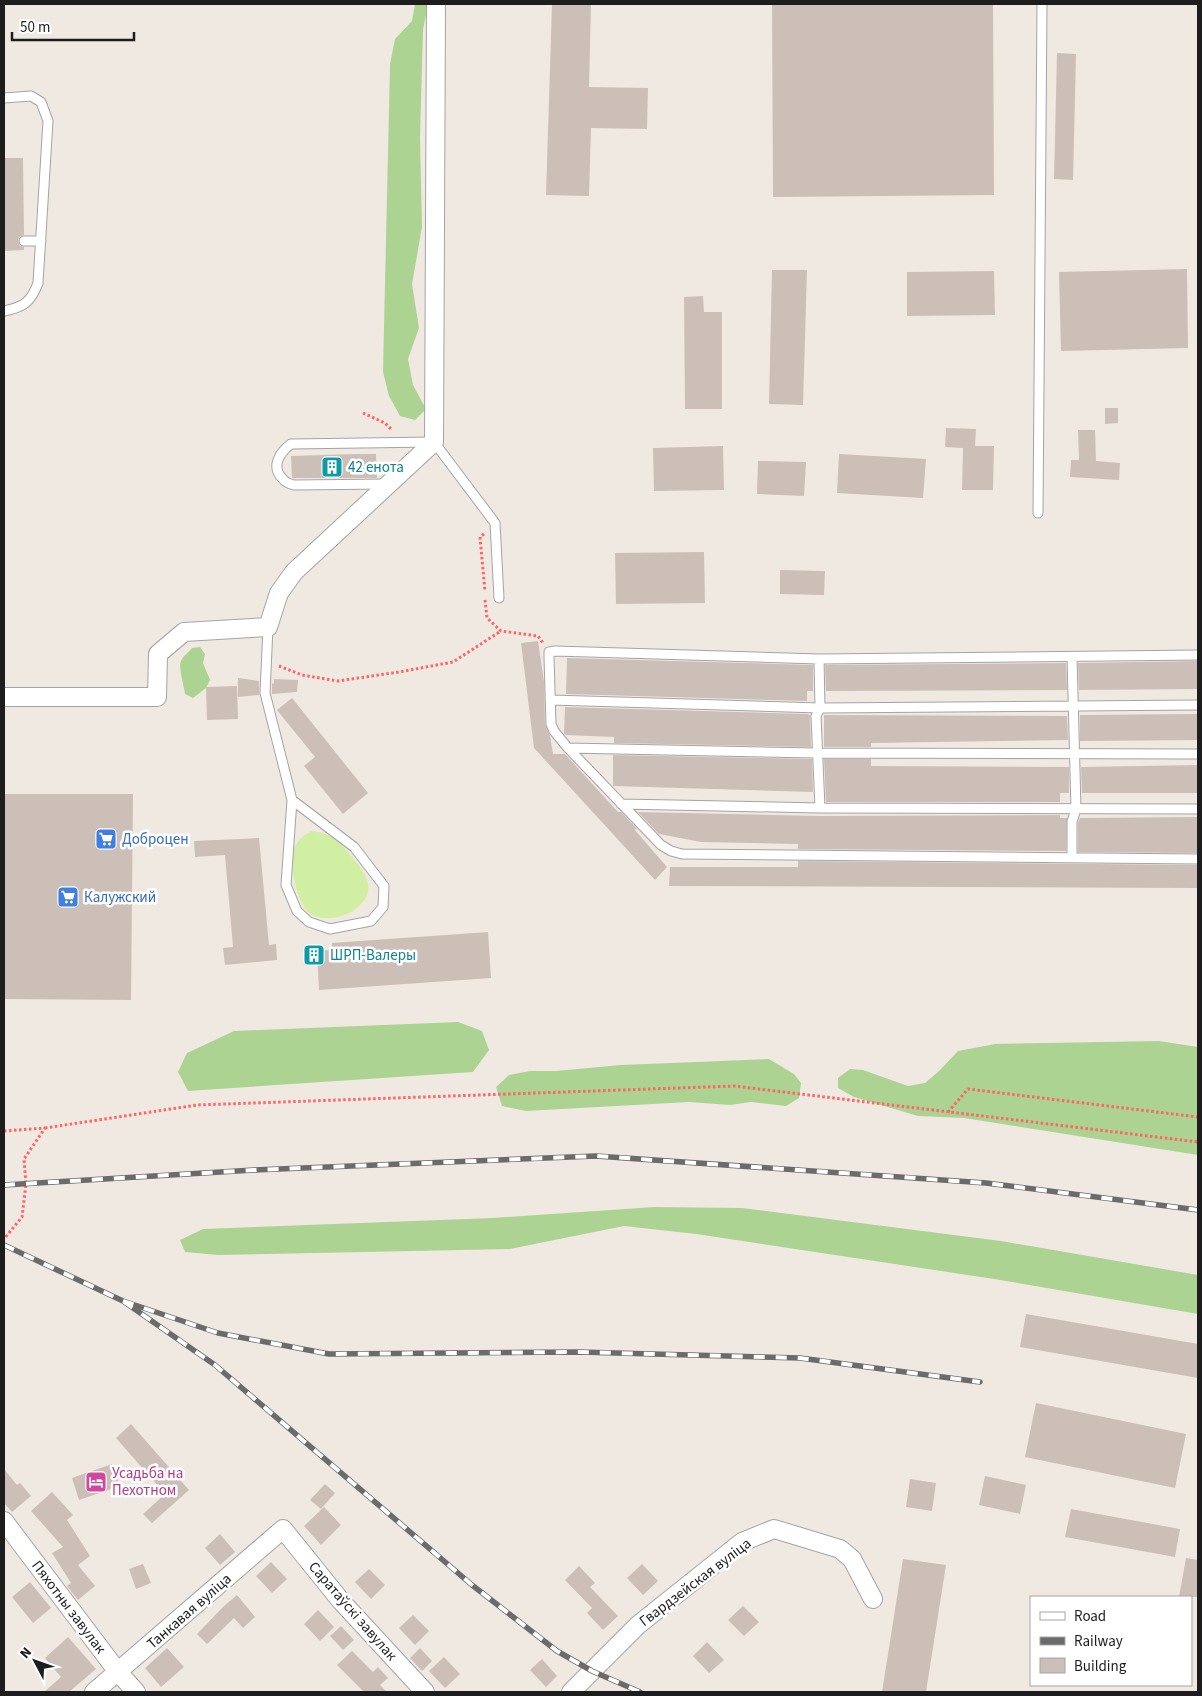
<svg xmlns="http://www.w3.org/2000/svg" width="1202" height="1696" font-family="'Source Sans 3',sans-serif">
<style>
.grass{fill:#d1efa3}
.forest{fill:#add393}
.building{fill:#ccbfb8}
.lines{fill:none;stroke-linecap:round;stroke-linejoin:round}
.service-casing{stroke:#a4a4a4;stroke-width:11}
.minor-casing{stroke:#a4a4a4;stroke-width:20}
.path{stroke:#ff6466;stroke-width:3;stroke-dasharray:2.5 2.5;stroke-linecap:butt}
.service{stroke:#fff;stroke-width:9}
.minor{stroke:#fff;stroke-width:18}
.rail-casing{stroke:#6b6b6b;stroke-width:5.5}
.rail{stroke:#fff;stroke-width:4;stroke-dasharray:11;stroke-linecap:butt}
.labels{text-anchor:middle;stroke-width:5;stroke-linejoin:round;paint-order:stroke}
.culture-label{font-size:15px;fill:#0d838f;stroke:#fff;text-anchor:start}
.shop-label{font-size:15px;fill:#366cbe;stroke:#fff;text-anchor:start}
.hotel-label{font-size:15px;fill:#b23c85;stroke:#fff;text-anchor:start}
.street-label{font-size:15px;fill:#1d1d1d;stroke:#fff}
</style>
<rect width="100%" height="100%" fill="#f0e9e2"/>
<path class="grass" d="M312,831c7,1 16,3 22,7 7,5 13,13 18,19 13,16 26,32 7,49 -11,12 -39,18 -52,5 -11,-13 -18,-46 -13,-62 3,-9 10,-14 18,-18z"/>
<path class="forest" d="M415,4h13l-5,26 -3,108 2,89 -10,57 7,44 -11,31 5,26 13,24 -11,11 -15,-4 -11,-20 -6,-24 7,-308 5,-25 17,-18z
M200,647l5,7 -2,9 7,17 -4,8 -13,10 -8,-4c-1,-8 -7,-27 -4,-33 2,-5 8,-9 11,-13z
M458,1022l24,9 7,19 -16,22 -285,19 -10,-19 9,-19 47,-22z
M1159,1041l39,6v108l-234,-37 -46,-2 -64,-19 -16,-9v-10l12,-9 13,1 45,16 17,-3 14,-12 19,-20 37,-7z
M769,1059l25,15 7,9 -2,15 -13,8 -35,-4 -21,3 -41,-3 -163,9 -24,-5 -6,-19 13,-12 21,-4h26l65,-6z
M654,1207l88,1 259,33 197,34v39l-204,-35 -298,-45 -72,-8 -114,23 -292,6 -33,-3 -5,-12 23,-11 290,-11z"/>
<path class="building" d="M552,4h39l-2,83 59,1 -1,41 -56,-1 -2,68 -43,-1z
M772,4h221l1,191 -221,2z
M1057,53l19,1 -3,126 -19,-1z
M4,158h19l1,77 -5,2 -1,4 2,5 4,1v3l-20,1z
M1187,269l1,79 -127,3 -2,-79z
M772,270h35l-4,135 -34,-1z
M994,271l1,44 -88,1v-44z
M703,296l1,16h18v97h-37l-1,-112z
M1105,408h13v15l-13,1z
M946,428l30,1 -1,17h19l-1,44h-31l1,-42 -18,-1z
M1078,430h17l1,31 24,2 -1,17 -49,-3 1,-17h8z
M723,446l1,44 -70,1 -1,-43z
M356,454h20l1,24h-85l-1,-22z
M839,454l87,5 -3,39 -86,-5z
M758,461l48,1 -2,34 -47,-2z
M704,552l1,51 -89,1 -1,-51z
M780,570l45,1 -1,24 -44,-1z
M538,641l6,41 1,42 5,12 3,18h12l53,58h3l17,18 -4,-1 33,38 -12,13 -121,-132 -13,-105z
M567,658l246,7v26h-6v10l-241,-7z
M1198,661v28l-119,1 -1,-27z
M1066,663l1,27 -241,1 -1,-26z
M238,678l21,3v14l-21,2z
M274,679l24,1 -1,12 -25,2v-11l2,1z
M237,686l1,33 -31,1 -1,-33z
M292,698l76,95 -25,21 -39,-48 11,-9 -38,-47z
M565,707l242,7 3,1 1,32 -197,-4v-6l-48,-2 -2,-1z
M1198,714v26l-118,1v-26z
M824,715l243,1 1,24 -197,3v4h-47z
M613,755l199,4 1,33 -200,-6z
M824,759h47v7l198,1v26h-9v9h-234z
M1198,765v28h-116l-1,-26z
M4,794h129l-2,206 -127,-1z
M638,812l182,4 240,-1v3h7l-1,33 -268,-2v-5l-97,-2 -42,-8z
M1198,817v36l-120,-1v-29l2,-5z
M259,838l10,107 7,-1 1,16 -52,5 -2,-17 10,-1 -8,-92 -30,2 -1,-16z
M798,861l400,4v23l-529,-2 1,-19h128z
M488,932l3,46 -172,12 -2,-39 15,-1v-7z
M1026,1314l172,30v34l-178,-31z
M1036,1403l150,31 -11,54 -150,-31z
M131,1424l58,66 -37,33 -9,-9 22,-20 -49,-56z
M112,1464l8,22 -41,14 -7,-22z
M4,1469l13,16 3,-2 11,13 -19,16 -8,-9z
M985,1476l41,9 -6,29 -41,-9z
M910,1479l26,4 -4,28 -26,-4z
M325,1484l10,9 -14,16 -11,-9z
M52,1492l21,23 -6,5 23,36 -12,9 17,21 -17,14 -11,-14 4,-3 -19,-30 11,-6 -32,-36z
M324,1507l17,18 -20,20 -17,-19z
M1071,1509l109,20 -5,28 -110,-20z
M220,1534l15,18 -15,13 -15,-17z
M1186,1558l12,2v37h-19z
M903,1559l43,6 -20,127h-44z
M271,1562l16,17 -15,14 -16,-17z
M143,1564l8,19 -15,6 -7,-20z
M642,1564l16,17 -15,14 -16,-17z
M579,1566l16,17 -5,4 28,29 -15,14 -16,-17 5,-5 -27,-28z
M369,1569l16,16 -14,14 -16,-17z
M30,1582l21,26 -18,15 -21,-26z
M237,1595l18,22 -12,11 -9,-10 -27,26 -10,-10 27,-28z
M743,1606l16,16 -15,14 -16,-16z
M318,1610l16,17 -14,14 -16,-17z
M413,1615l16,16 -14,14 -16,-17z
M341,1626l13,14 -11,10 -13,-14z
M68,1637l28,32 -27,23h-25l17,-15 -16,-19z
M707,1642l17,18 -15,13 -16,-17z
M167,1648l17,19 -23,20 -16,-19z
M420,1648l12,13 -10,10 -12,-13z
M352,1651l21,21 5,-5 10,11 -8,7 7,7h-23l-27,-27z
M444,1657l16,17 -15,14 -16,-17z
M542,1659l15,17 -11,11 -16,-17z"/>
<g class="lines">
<g class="service-casing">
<path id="service" d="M4,98l27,-2 10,6 7,19 -10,162c-7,19 -14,24 -34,28
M24,241h17
M388,484l-94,1c-4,-1 -9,-3 -11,-6 -13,-12 -3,-27 8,-35l143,-2 61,81 4,75
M1038,513l4,-509
M268,627l-3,66 27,107 -6,85 11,26 12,11 21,7 41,-8 12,-14 1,-21 -30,-39 -62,-47
M1198,655l-379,4 -264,-8 -6,1v5l2,67 3,7 14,17 249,5 381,1
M819,659l1,49 -4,8 4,92
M551,700l269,8 378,-3
M568,748l93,97 10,6 11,3 516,5
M621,804l199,4 378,1
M1072,858v-36l4,-13 -4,-152"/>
</g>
<g class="minor-casing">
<path id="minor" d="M4,697h153l1,-43 26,-22 84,-5 11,-34 15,-21 140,-130 2,-438
M4,1521l114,151 18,20
M94,1692l189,-163 58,72 84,91
M571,1692l67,-67 104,-83 32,-13 66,20 12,10 21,40"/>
</g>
<path class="path" d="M363,413l22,10 7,7
M484,534l-4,3 5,54
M485,600l2,18 14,13 37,5 5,7
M279,666l23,9 36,6 61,-9 54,-10 48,-31
M948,1112l20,-23 230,28
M45,1128l152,-23 537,-19 464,56
M4,1131l41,-3 -21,31 2,25 -4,33 -18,22"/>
<use href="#service" class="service"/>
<use href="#minor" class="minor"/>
<g class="rail-casing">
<path id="rail" d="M4,1185l250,-15 342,-14 390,27 212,27
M4,1245l119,56 92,64 257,220 85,66 35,20 48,21
M123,1301l95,32 111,21 250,-2 221,6 180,24"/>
</g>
<use href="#rail" class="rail"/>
</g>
<defs>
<g id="building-square" transform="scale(1.125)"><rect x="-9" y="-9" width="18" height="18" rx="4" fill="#0f9aa8" stroke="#fff"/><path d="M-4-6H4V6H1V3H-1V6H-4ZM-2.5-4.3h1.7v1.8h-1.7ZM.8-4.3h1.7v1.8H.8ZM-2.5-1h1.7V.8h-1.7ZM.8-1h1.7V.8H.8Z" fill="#fff"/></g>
<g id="supermarket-square" transform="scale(1.125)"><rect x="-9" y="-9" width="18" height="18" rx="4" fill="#3f7fe0" stroke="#fff"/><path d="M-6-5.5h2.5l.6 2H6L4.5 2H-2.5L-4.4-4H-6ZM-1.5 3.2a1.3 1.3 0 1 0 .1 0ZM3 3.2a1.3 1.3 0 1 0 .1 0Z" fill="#fff"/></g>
<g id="hotel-square" transform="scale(1.125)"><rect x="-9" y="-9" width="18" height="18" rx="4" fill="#d1479c" stroke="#fff"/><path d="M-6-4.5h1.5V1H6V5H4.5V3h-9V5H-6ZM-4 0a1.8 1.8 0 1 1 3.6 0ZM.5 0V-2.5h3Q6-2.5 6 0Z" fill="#fff"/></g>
</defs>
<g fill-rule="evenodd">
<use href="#building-square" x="332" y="467"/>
<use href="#supermarket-square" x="106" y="839"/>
<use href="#supermarket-square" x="68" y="897"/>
<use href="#building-square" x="314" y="955"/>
<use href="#hotel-square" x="96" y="1482"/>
</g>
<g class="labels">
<g class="culture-label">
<text x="348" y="472">42 енота</text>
<text x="330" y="960">ШРП-Валеры</text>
</g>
<g class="shop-label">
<text x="122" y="844">Доброцен</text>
<text x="84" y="902">Калужский</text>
</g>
<g class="hotel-label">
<text x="112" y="1478">Усадьба на<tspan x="112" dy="17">Пехотном</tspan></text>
</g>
<g class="street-label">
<text transform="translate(695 1582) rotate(-37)" y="5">Гвардзейская вуліца</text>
<text transform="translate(69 1607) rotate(53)" y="5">Пяхотны завулак</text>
<text transform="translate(189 1611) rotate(-41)" y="5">Танкавая вуліца</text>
<text transform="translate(353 1611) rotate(49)" y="5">Саратаўскі завулак</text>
</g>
</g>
<rect width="1202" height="1696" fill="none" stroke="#1d1d1d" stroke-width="10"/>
<rect x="1030" y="1596" width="162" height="90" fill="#ffffff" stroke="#a5a5a5"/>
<rect x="1040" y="1612" width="25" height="8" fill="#ffffff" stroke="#a5a5a5"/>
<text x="1074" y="1621" font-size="15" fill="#1d1d1d">Road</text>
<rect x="1040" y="1637" width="25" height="8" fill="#6b6b6b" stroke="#a5a5a5"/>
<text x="1074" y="1646" font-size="15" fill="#1d1d1d">Railway</text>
<rect x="1040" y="1658" width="25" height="15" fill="#ccbfb8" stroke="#a5a5a5"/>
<text x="1074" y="1671" font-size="15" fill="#1d1d1d">Building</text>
<g transform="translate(35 1661) rotate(311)" stroke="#ffffff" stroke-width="4" paint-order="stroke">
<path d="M0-4L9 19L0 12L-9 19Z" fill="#1d1d1d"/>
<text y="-8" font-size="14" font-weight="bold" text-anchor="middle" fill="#1d1d1d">N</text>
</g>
<path d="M12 32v8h122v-8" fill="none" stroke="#1d1d1d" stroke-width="2.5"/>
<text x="20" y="32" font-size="15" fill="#1d1d1d" stroke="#ffffff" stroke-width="4" paint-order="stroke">50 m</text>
</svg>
